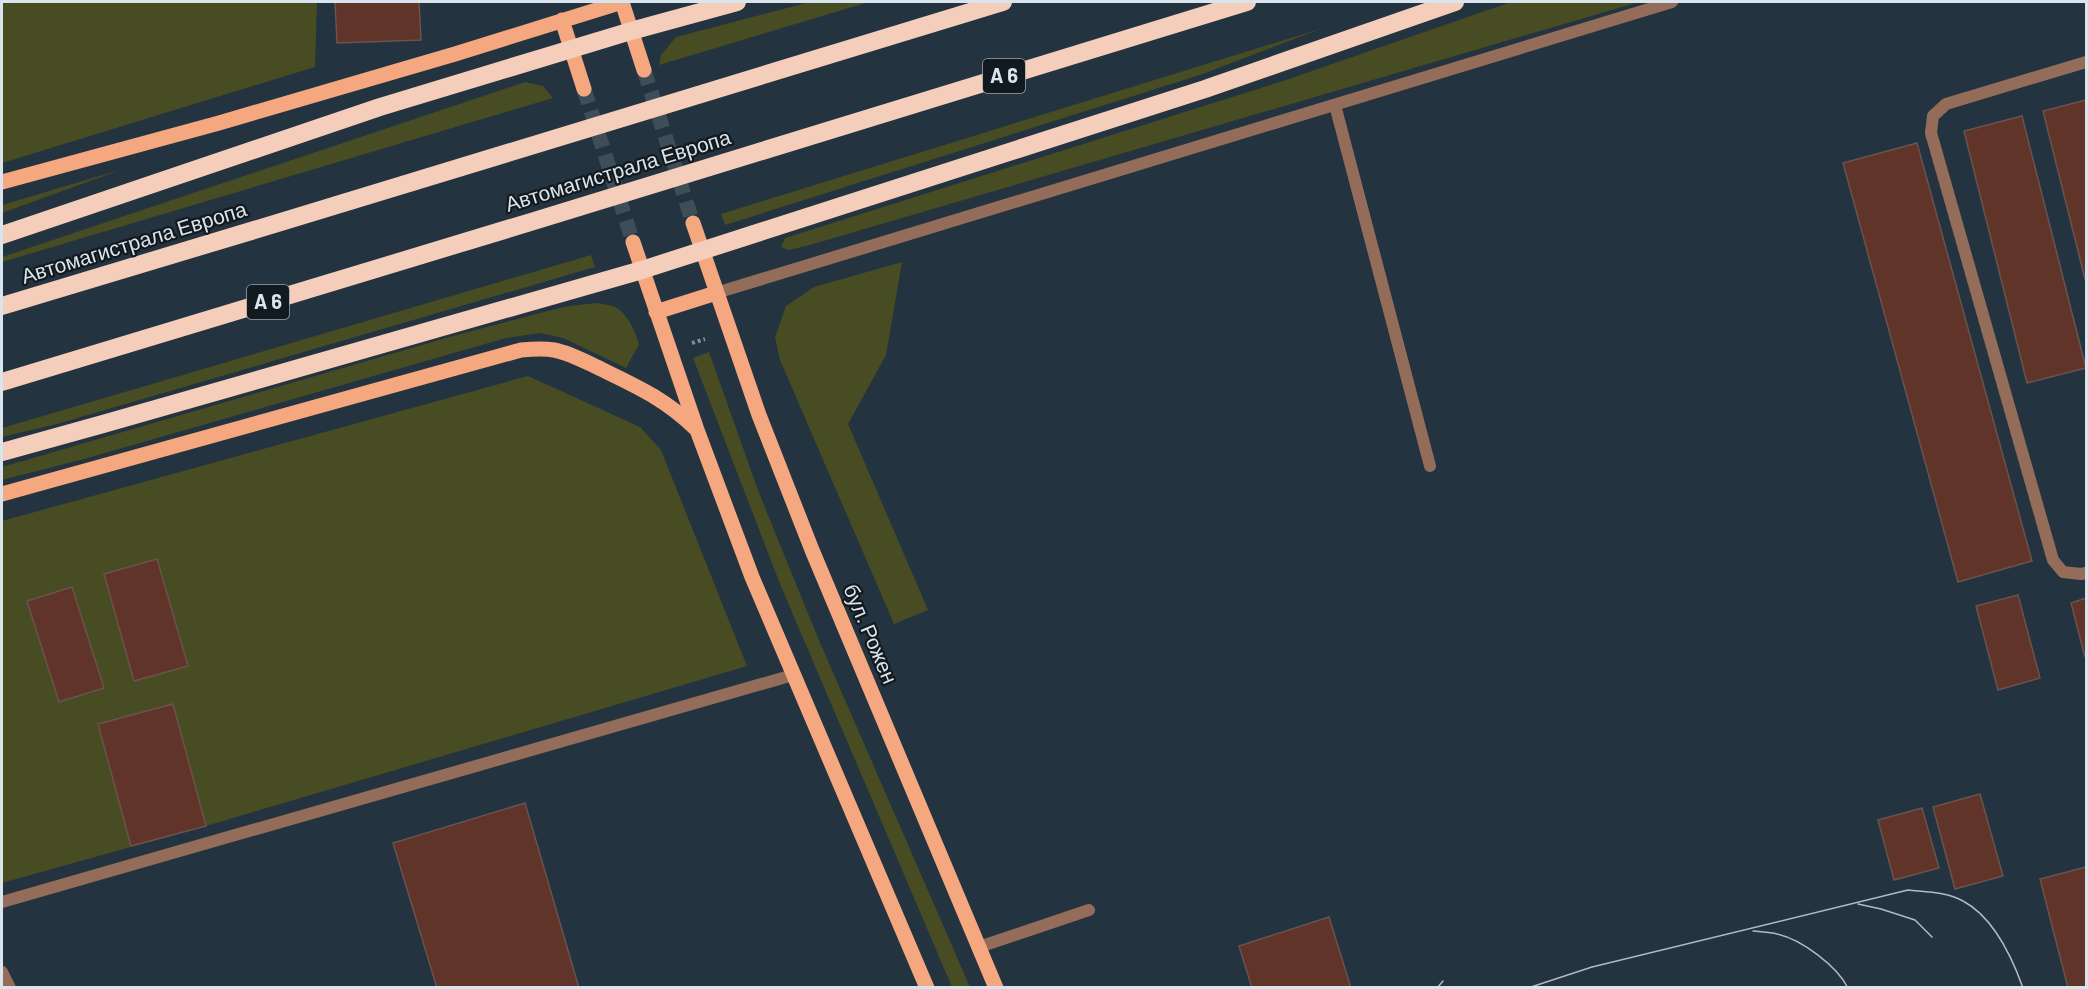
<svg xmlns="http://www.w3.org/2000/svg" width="2088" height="989" font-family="Barlow,sans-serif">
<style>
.green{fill:#484c23}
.building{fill:#61342a;stroke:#69534e;stroke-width:1.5}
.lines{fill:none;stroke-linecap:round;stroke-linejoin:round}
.primary-tunnel{stroke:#3e4e59;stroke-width:15;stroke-dasharray:15 8;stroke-linecap:butt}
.path{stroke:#818e98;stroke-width:4;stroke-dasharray:3 3;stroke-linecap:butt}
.lane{stroke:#936d5a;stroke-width:12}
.street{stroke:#936d5a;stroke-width:12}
.primary{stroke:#f5a77f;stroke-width:15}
.highway{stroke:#f5cebb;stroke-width:18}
.tram{stroke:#b0bbc4;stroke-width:1.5}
.labels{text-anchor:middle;stroke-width:4.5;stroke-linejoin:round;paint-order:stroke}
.shield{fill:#131a1f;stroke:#9ea7ae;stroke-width:1.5}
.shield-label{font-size:20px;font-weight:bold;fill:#dae4ec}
.street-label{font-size:21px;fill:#dae4ec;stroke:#131a1f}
</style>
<rect width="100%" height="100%" fill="#23333f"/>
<path class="green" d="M2,2h315l-2,65 -313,96z
M810,2h59l-210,63 2,-10 15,-18z
M1511,2h128l-829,243 -21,5 -8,-3 4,-9 498,-157z
M1323,28l-123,47 -475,150 -4,-11z
M525,82l18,4 10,12 -551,164v-5z
M123,169l-121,44v-8z
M591,255l4,12 -538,157 -55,13v-9z
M902,262l-16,93 -38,69 80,186 -34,14 -114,-264 -5,-23 11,-31 28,-19z
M596,303c6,1 14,2 19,4 13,7 20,24 24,37l-13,24 -63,-30 -23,-5 -34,5 -422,121 -82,21v-13l451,-131 110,-29z
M709,352l50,141 59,145 152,349h-18l-172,-403 -87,-226z
M528,376l112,51 21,23 86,216 -541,160 -204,57v-362z"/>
<path class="building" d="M335,2h84l2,38 -84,3z
M2086,100v183l-43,-172z
M2022,116l64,252 -59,15 -63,-252z
M1917,143l115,418 -74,21 -115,-419z
M157,559l31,107 -54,15 -30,-107z
M72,587l32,101 -45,14 -32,-101z
M2018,595l22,83 -42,12 -22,-84z
M2086,598v59h-1l-14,-54z
M173,704l33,122 -75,20 -33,-122z
M1980,794l23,82 -48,13 -22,-82z
M525,803l54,185h-142l-44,-145z
M1922,808l17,60 -45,12 -16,-60z
M2086,867v121h-18l-28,-109z
M1329,917l22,71h-99l-13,-42z"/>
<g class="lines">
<path class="primary-tunnel" d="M644,70l49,153
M584,89l49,153"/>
<path class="path" d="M692,343l13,-4"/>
<path class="lane" d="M2086,62l-140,42 -13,12 -2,17 122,427 10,12 18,2 5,-1
M1335,105l95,361
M979,947l110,-37"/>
<path class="street" d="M716,293l956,-291
M2,902l791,-227
M2,972l8,16"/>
<path class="primary" d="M562,20l22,69
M2,182l217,-59 236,-69 167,-52 22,68
M693,223l66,192 53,135 184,438
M633,242l64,188 55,147 175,411
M656,312l60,-19
M2,494l519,-144c11,-1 22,-2 33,0 16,3 32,12 47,19 37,18 64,30 94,59"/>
<path class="highway" d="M2,235l378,-128 251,-76 106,-29
M2,306c334,-100 667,-202 1001,-304
M2,382l532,-161 713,-219
M2,452l101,-28 539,-154 563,-181 250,-87"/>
<path class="tram" d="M1858,904l23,5 34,11 17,17
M1753,931c8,1 16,1 24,3 24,5 60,32 71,54
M1437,988l6,-7
M1528,988l64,-21 316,-77c18,2 39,2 55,11 30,16 49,56 60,87"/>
</g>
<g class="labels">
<g class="shield">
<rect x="983" y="59" width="42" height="34" rx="4.5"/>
<rect x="247" y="285" width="42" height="34" rx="4.5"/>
</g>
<g class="shield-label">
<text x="1004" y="83">A 6</text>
<text x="268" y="309">A 6</text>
</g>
<g class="street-label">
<text transform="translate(618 171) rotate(-17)" y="7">Автомагистрала Европа</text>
<text transform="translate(134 243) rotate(-17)" y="7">Автомагистрала Европа</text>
<text transform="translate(870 634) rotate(67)" y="7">бул. Рожен</text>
</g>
</g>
<rect width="2088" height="989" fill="none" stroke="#dae4ec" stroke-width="6"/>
</svg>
